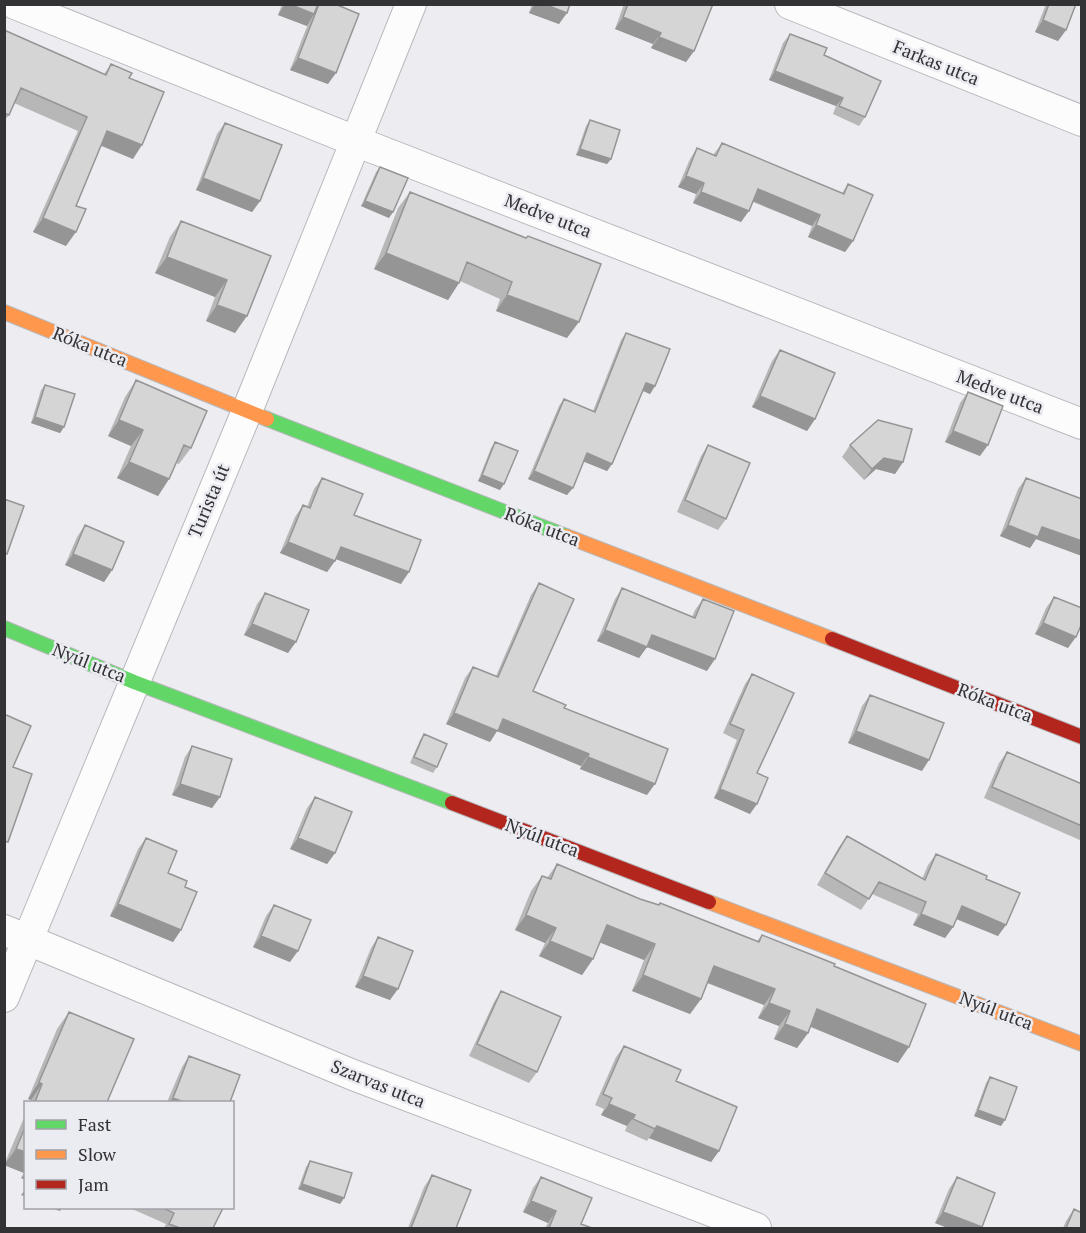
<svg xmlns="http://www.w3.org/2000/svg" width="1086" height="1233" font-family="'PT Serif',serif">
<style>
.lines{fill:none;stroke-linecap:round;stroke-linejoin:round}
.street-casing{stroke:#b8b9bc;stroke-width:32}
.fast-casing{stroke:#b8b9bc;stroke-width:16}
.slow-casing{stroke:#b8b9bc;stroke-width:16}
.jam-casing{stroke:#b8b9bc;stroke-width:16}
.street{stroke:#fcfcfd;stroke-width:30}
.fast{stroke:#63d668;stroke-width:14}
.slow{stroke:#ff974d;stroke-width:14}
.jam{stroke:#b3261e;stroke-width:14}
.wall{fill:#b8b7b8}
.shaded-wall{fill:#969596}
.building{fill:#d6d5d6;stroke:#969596;stroke-width:1.5}
.labels{text-anchor:middle;stroke-width:5;stroke-linejoin:round;paint-order:stroke}
.street-label{font-size:18px;fill:#333335;stroke:#ebebf2}
</style>
<rect width="100%" height="100%" fill="#ececf1"/>
<g class="lines">
<g class="street-casing">
<path id="street" d="M15,4l340,137 727,283
M790,4l292,117
M4,930l349,145 403,153
M4,997l243,-586 164,-407"/>
</g>
<g class="fast-casing">
<path id="fast" d="M267,419l299,117
M4,628l130,54 318,121"/>
</g>
<g class="slow-casing">
<path id="slow" d="M4,312l263,107
M566,536l266,103
M709,902l373,142"/>
</g>
<g class="jam-casing">
<path id="jam" d="M832,639l250,98
M452,803l257,99"/>
</g>
<use href="#street" class="street"/>
<use href="#fast" class="fast"/>
<use href="#slow" class="slow"/>
<use href="#jam" class="jam"/>
</g>
<path class="wall" d="M282,4h53l-7,80 -38,-14 18,-46 -1,2 -29,-11z
M532,4h38l-11,20 -30,-11z
M624,4h89l-19,47 -8,11 -35,-14 2,-4 -38,-15z
M1046,4h30l-10,26 -8,11 -23,-9z
M4,30l100,44 7,-10 18,14 4,81 -32,-13 -25,60 -10,40 -33,-14 45,-101 -64,-28 -5,12 -5,6z
M790,34l34,21 41,62 -6,9 -26,-12 3,-8 -67,-26 14,-37z
M590,120l21,39 -4,5 -31,-9 10,-29z
M225,123l35,78 -8,11 -56,-22 21,-56z
M722,143l120,50 6,-9 5,57 -8,11 -37,-15 4,-11 -59,-24 -12,20 -48,-19 3,-9 -18,-7 12,-28 7,-11 16,7z
M380,167l9,51 -28,-12 15,-34z
M410,192l116,46 2,-2 39,102 -71,-27 4,-12 -40,-18 -12,19 -74,-31 24,-61z
M181,221l90,35 -36,77 -29,-12 9,-24 -60,-24 15,-36z
M626,333l29,53 -5,8 -7,-3 -31,73 -5,7 -23,-10 -17,34 -39,-16 31,-73 5,-7 29,12 28,-71z
M780,350l35,69 -8,12 -55,-24 20,-46z
M136,380l55,68 -12,16 -3,-1 -7,16 -11,17 -41,-18 14,-32 -23,-10 17,-39z
M45,385l19,42 -4,6 -29,-10 10,-33z
M968,392l12,64 -35,-14 15,-39z
M495,442l5,48 -22,-9 13,-33z
M708,445l18,74 -8,11 -41,-18 24,-56z
M850,445l53,17 -8,12 -19,-5 -12,11 -22,-23z
M322,478l32,37 47,69 -65,-25 -9,13 -47,-19 15,-36 8,-12 4,2 7,-18z
M1026,478l56,21v57l-46,-17 -6,9 -30,-12 18,-47z
M85,525l27,45 -8,12 -39,-17 12,-28z
M539,583l-6,108 31,17 83,87 -67,-26 1,-3 -84,-35 -7,11 -44,-18 19,-46 8,-11 23,9 35,-81z
M622,588l70,29 3,-7 8,-11 4,72 -60,-24 -8,11 -42,-17 18,-42z
M265,593l23,60 -44,-18 13,-31z
M1054,597l14,51 -33,-14 11,-26z
M752,674l5,99 -7,41 -36,-16 23,-58 -14,-7 22,-49z
M870,695l52,76 -74,-28 14,-37z
M424,734l13,33 -4,6 -23,-10 10,-23z
M192,746l28,51 -8,11 -40,-13 13,-38z
M1007,752l75,32v57l-98,-43 15,-35z
M315,797l20,56 -8,11 -37,-15 17,-41z
M847,836l75,43 6,-14 8,-11 50,25 12,57 -42,-17 -3,8 -8,11 -32,-13 5,-11 -46,-20 -11,16 -44,-25 22,-38z
M146,838l22,35 17,14 -4,43 -8,12 -63,-26 28,-67z
M557,864l83,35 117,42 5,-6 72,31 64,97 -88,-37 -2,7 -11,15 -23,-9 5,-13 -21,-8 6,-13 -57,-22 -6,16 -11,15 -58,-23 12,-31 -44,-18 -7,17 -11,16 -43,-19 6,-13 -30,-13 16,-39 11,-15 5,2z
M274,905l16,57 -37,-15 13,-31z
M378,937l12,63 -35,-13 16,-39z
M501,991l36,81 -8,11 -60,-27 25,-54z
M69,1012l38,90h-77l1,-2 -3,-1 29,-70z
M624,1046l52,35 43,70 -8,11 -62,-24 -2,3 -22,-10 2,-5 -26,-11 3,-6 -9,-4 21,-48z
M189,1056l41,46h-63l15,-35z
M990,1077l11,49 -27,-10 12,-33z
M26,1113v67l-5,-2 3,-5 -20,-8z
M310,1161l34,37 -4,6 -42,-15 8,-22z
M432,1175l24,53h-48l16,-41z
M541,1177l40,47 11,4h-47l3,-5 -25,-11 10,-24z
M957,1177l25,50 -1,1h-33l-13,-5 14,-34z
M130,1208h93l-10,20h-49l2,-4z
M1074,1209l8,19h-19l3,-7z"/>
<path class="shaded-wall" d="M285,4h4l25,10 -7,12 -29,-11z
M535,4h9l23,9 -8,11 -30,-11z
M623,17l38,16 -8,11 -38,-15z
M1043,20l23,10 -8,11 -23,-9z
M659,37l35,14 -8,11 -35,-14z
M298,58l38,15 -8,11 -38,-14z
M775,71l68,27 -7,8 -67,-26z
M107,131l35,14 -9,14 -35,-15z
M580,149l31,10 -4,5 -31,-9z
M686,176l18,7 -8,11 -18,-7z
M203,178l57,23 -8,11 -56,-22z
M758,189l62,26 -8,11 -62,-26z
M701,192l48,19 -8,11 -48,-19z
M365,201l28,11 -4,6 -28,-12z
M43,218l33,14 -10,14 -33,-14z
M816,225l37,16 -8,11 -37,-15z
M386,253l73,30 -11,17 -74,-31z
M167,257l60,23 -12,17 -60,-24z
M507,295l72,27 -12,16 -71,-27z
M217,305l30,11 -12,17 -29,-12z
M646,383l9,3 -5,8 -9,-4z
M760,396l55,23 -8,12 -55,-24z
M35,417l29,10 -4,6 -29,-10z
M119,420l24,10 -12,16 -23,-10z
M953,431l35,14 -8,11 -35,-14z
M587,453l25,11 -5,7 -25,-10z
M884,458l19,4 -8,12 -19,-5 -12,11 8,-11z
M129,462l40,17 -11,17 -41,-18z
M534,471l39,17 -6,7 -39,-16z
M482,475l22,9 -4,6 -22,-9z
M1008,525l34,2 40,14v15l-46,-17 -6,9 -30,-12z
M288,542l47,19 -8,11 -47,-19z
M341,547l68,25 -8,12 -68,-26z
M73,554l39,16 -8,12 -39,-17z
M1043,623l33,14 -8,11 -33,-14z
M252,624l44,18 -8,11 -44,-18z
M605,630l47,5 63,24 -8,12 -60,-24 -8,11 -42,-17z
M454,713l49,6 86,35 -8,12 -84,-35 -7,11 -44,-18z
M856,731l73,29 -7,11 -74,-28z
M588,757l67,27 -8,11 -67,-26z
M180,784l40,13 -8,11 -40,-13z
M720,789l37,15 -7,10 -36,-16z
M298,838l37,15 -8,11 -37,-15z
M118,904l63,26 -8,12 -63,-26z
M962,906l44,19 -8,11 -44,-18z
M921,914l32,13 -8,11 -32,-13z
M526,915l30,13 -11,15 -30,-13z
M607,925l48,19 -11,16 -48,-19z
M261,936l37,15 -8,11 -37,-15z
M550,941l43,18 -11,16 -43,-19z
M714,966l61,23 -11,16 -61,-24z
M643,975l58,24 -11,15 -58,-23z
M363,976l35,13 -8,11 -35,-13z
M769,1003l21,8 -11,15 -21,-8z
M817,1009l92,38 -11,16 -92,-38z
M785,1024l23,9 -11,15 -23,-9z
M39,1082l3,2 -11,16 -3,-1z
M173,1098l11,4h-15z
M609,1104l26,11 -8,11 -26,-11z
M978,1110l27,10 -4,6 -27,-10z
M657,1126l62,25 -8,11 -62,-24z
M16,1149l10,3v18l-2,3 -20,-8z
M26,1173v7l-5,-2z
M302,1184l42,14 -4,6 -42,-15z
M26,1189v8l-5,-2z
M531,1201l25,10 -8,12 -25,-11z
M51,1208h11l-2,3z
M943,1212l39,15 -1,1h-33l-13,-5z"/>
<path class="building" d="M289,4h29l-4,10z
M319,4h16l24,10 -23,59 -38,-15z
M544,4h26l-3,9z
M628,4h85l-19,47 -35,-14 2,-4 -38,-16z
M1049,4h27l-10,26 -23,-10z
M4,30l102,45 5,-11 21,9 -3,5 35,14 -22,53 -35,-14 -31,75 10,3 -10,23 -33,-14 44,-101 -66,-29 -12,27 -5,-2z
M790,34l37,14 -3,7 57,26 -16,36 -26,-11 4,-8 -68,-27z
M590,120l30,10 -9,29 -31,-10z
M225,123l57,22 -22,56 -57,-23z
M722,143l122,51 4,-10 25,11 -20,46 -37,-16 4,-10 -62,-26 -9,22 -48,-19 3,-9 -18,-7 11,-28 19,8z
M380,167l28,11 -15,34 -28,-11z
M410,192l116,46 2,-2 73,28 -22,58 -72,-27 5,-13 -45,-20 -8,21 -73,-30z
M181,221l90,35 -24,60 -30,-11 10,-25 -60,-23z
M626,333l44,16 -15,37 -9,-3 -34,81 -25,-11 -14,35 -39,-17 30,-72 31,13z
M780,350l55,23 -20,46 -55,-23z
M136,380l71,31 -16,37 -7,-3 -15,34 -40,-17 14,-32 -24,-10z
M45,385l30,9 -11,33 -29,-10z
M968,392l35,14 -15,39 -35,-14z
M878,420l34,9 -9,33 -19,-4 -12,11 -22,-24z
M495,442l23,9 -14,33 -22,-9z
M708,445l42,18 -24,56 -41,-19z
M322,478l41,16 -9,21 67,25 -12,32 -68,-25 -6,14 -47,-19 15,-37 7,3z
M1026,478l56,21v42l-40,-14 -4,10 -30,-12z
M4,499l20,7 -17,48 -3,-1z
M85,525l39,17 -12,28 -39,-16z
M539,583l35,16 -41,92 33,14 -2,3 104,41 -13,35 -67,-27 1,-3 -86,-35 -5,12 -44,-18 19,-46 25,10z
M622,588l73,30 8,-19 31,12 -19,48 -63,-24 -5,12 -42,-17z
M265,593l44,17 -13,32 -44,-18z
M1054,597l28,11v15l-6,14 -33,-14z
M752,674l42,19 -37,80 11,5 -11,26 -37,-15 24,-59 -14,-6z
M870,695l74,28 -15,37 -73,-29z
M4,714l27,12 -18,41 19,7 -24,68 -4,-1z
M424,734l23,10 -10,23 -23,-10z
M192,746l40,13 -12,38 -40,-13z
M1007,752l75,32v42l-90,-39z
M315,797l37,15 -17,41 -37,-15z
M847,836l78,44 11,-26 51,22 -1,3 34,14 -14,32 -44,-19 -9,21 -32,-13 5,-12 -47,-20 -10,17 -44,-26z
M146,838l31,13 -9,22 19,8 -2,6 12,5 -16,38 -63,-26z
M557,864l83,35 19,6 1,-2 99,39 3,-7 73,29 -1,2 92,38 -17,43 -92,-38 -9,24 -23,-9 5,-13 -21,-8 6,-14 -61,-23 -13,33 -58,-24 12,-31 -48,-19 -14,34 -43,-18 6,-13 -30,-13 16,-39 9,3z
M274,905l37,15 -13,31 -37,-15z
M378,937l35,14 -15,38 -35,-13z
M501,991l60,26 -24,55 -60,-28z
M69,1012l65,27 -27,63h-72l7,-18 -3,-2z
M624,1046l57,24 -5,11 61,26 -18,44 -62,-25 -2,3 -22,-10 2,-4 -26,-11 3,-6 -9,-4z
M189,1056l51,19 -10,27h-46l-11,-4z
M990,1077l27,10 -12,33 -27,-10z
M26,1125v27l-10,-3z
M310,1161l42,12 -8,25 -42,-14z
M432,1175l39,15 -15,38h-45z
M541,1177l51,21 -11,26 11,4h-43l7,-17 -25,-10z
M957,1177l38,16 -13,34 -39,-15z
M163,1208h60l-10,20h-33l-11,-4 5,-11z
M1074,1209l8,4v15h-16z"/>
<g class="labels">
<g class="street-label">
<text transform="translate(936 63) rotate(22)" y="6">Farkas utca</text>
<text transform="translate(548 216) rotate(21)" y="6">Medve utca</text>
<text transform="translate(90 347) rotate(22)" y="6">Róka utca</text>
<text transform="translate(1000 392) rotate(21)" y="6">Medve utca</text>
<text transform="translate(209 501) rotate(-67)" y="6">Turista út</text>
<text transform="translate(542 527) rotate(21)" y="6">Róka utca</text>
<text transform="translate(89 663) rotate(22)" y="6">Nyúl utca</text>
<text transform="translate(995 703) rotate(21)" y="6">Róka utca</text>
<text transform="translate(542 838) rotate(21)" y="6">Nyúl utca</text>
<text transform="translate(996 1011) rotate(21)" y="6">Nyúl utca</text>
<text transform="translate(378 1084) rotate(22)" y="6">Szarvas utca</text>
</g>
</g>
<rect width="1086" height="1233" fill="none" stroke="#333335" stroke-width="12"/>
<rect x="24" y="1101" width="210" height="108" fill="#ebebf2" stroke="#a1a1a6" stroke-width="1.5"/>
<rect x="36" y="1120" width="30" height="9" fill="#63d668" stroke="#a1a1a6" stroke-width="1.5"/>
<text x="78" y="1131" font-size="18" fill="#333335">Fast</text>
<rect x="36" y="1150" width="30" height="9" fill="#ff974d" stroke="#a1a1a6" stroke-width="1.5"/>
<text x="78" y="1161" font-size="18" fill="#333335">Slow</text>
<rect x="36" y="1180" width="30" height="9" fill="#b3261e" stroke="#a1a1a6" stroke-width="1.5"/>
<text x="78" y="1191" font-size="18" fill="#333335">Jam</text>
</svg>
